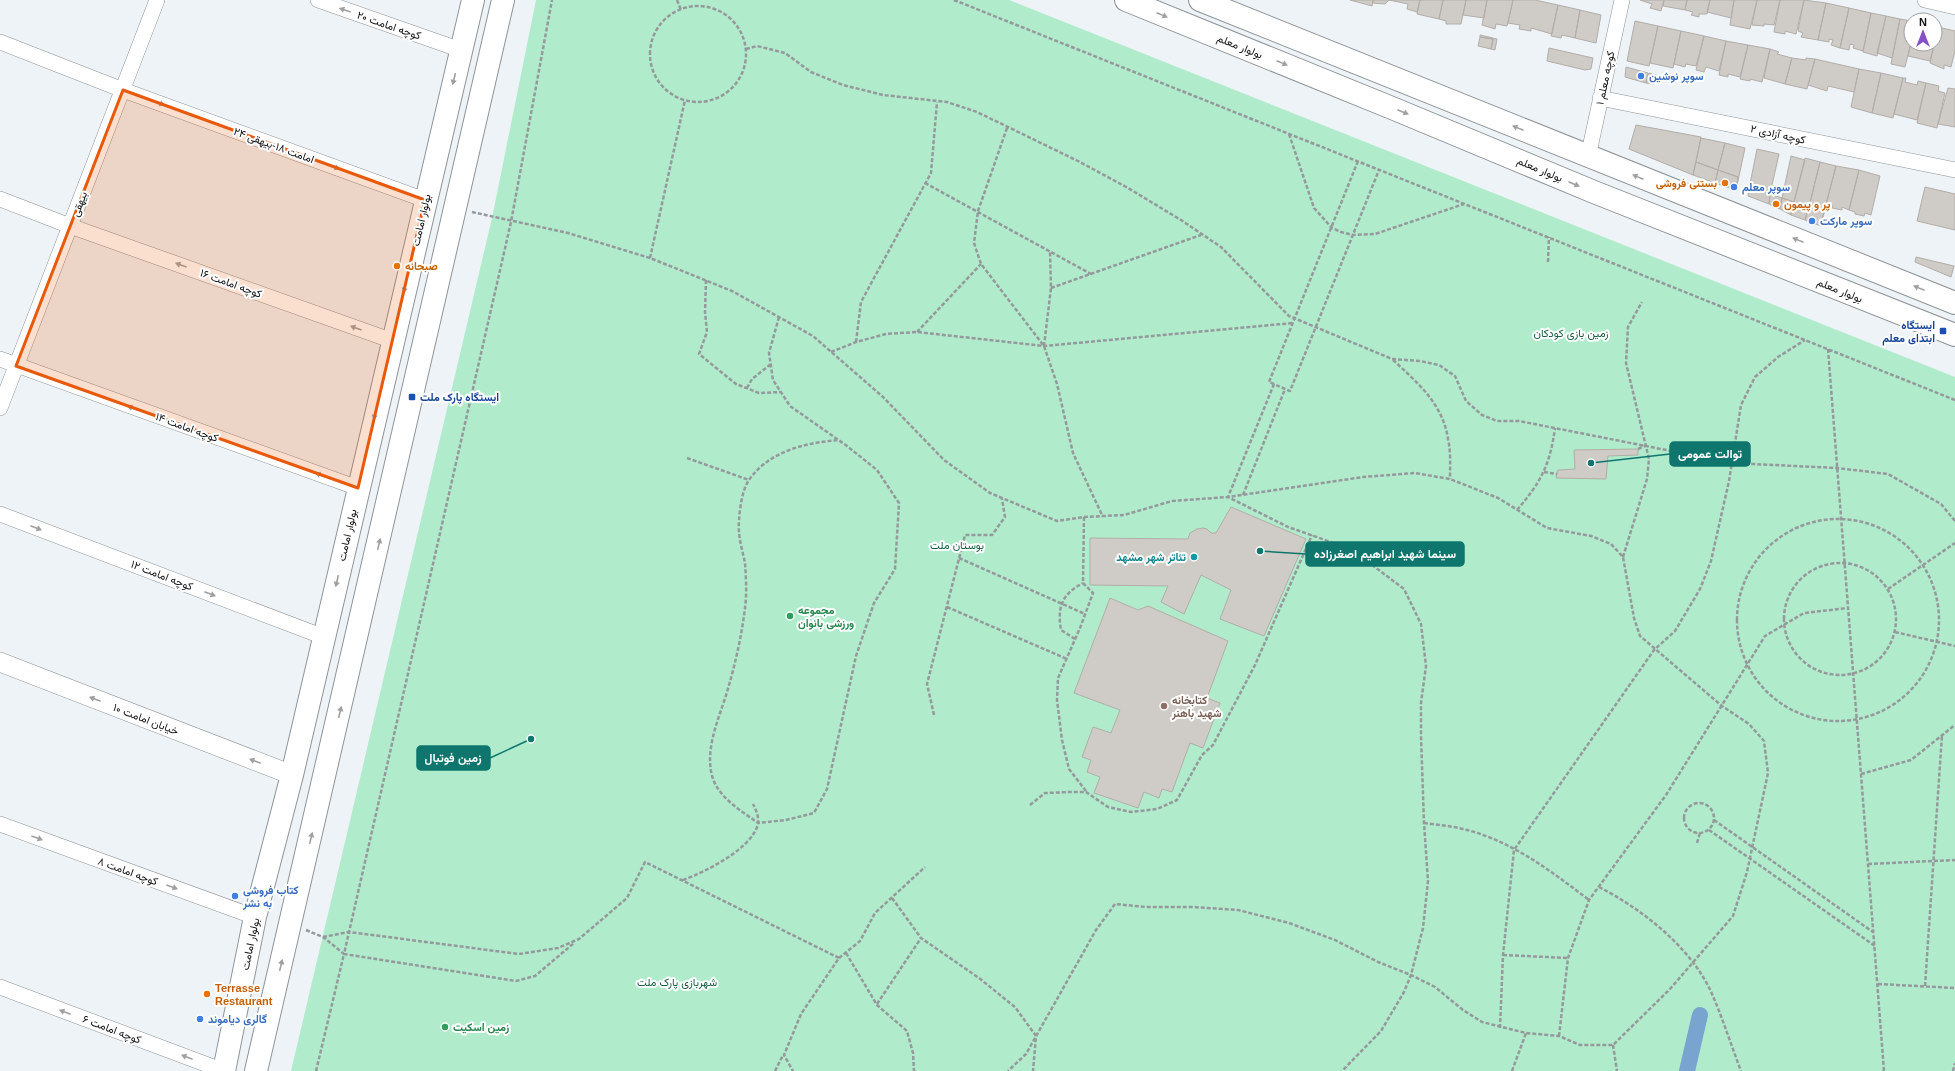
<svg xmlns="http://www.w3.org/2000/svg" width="1955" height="1071" font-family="Arial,Vazirmatn,sans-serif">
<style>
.green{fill:#b0eccb}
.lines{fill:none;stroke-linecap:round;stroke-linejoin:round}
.canal{stroke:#78a4cf;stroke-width:16}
.building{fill:#cfcbc6;stroke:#b2ada9}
.minor-casing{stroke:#8f9498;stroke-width:16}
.tertiary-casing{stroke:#8f9498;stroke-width:20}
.secondary-casing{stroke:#8f9498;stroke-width:24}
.primary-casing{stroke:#8f9498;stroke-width:24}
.path{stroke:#95999c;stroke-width:2.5;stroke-dasharray:4 2;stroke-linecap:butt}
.minor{stroke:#fff;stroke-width:15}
.tertiary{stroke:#fff;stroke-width:19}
.secondary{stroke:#fff;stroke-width:22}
.primary{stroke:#fff;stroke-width:22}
.oneway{fill:#9fa0a1}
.marked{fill:#e8590c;fill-opacity:0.2;stroke:#e8590c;stroke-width:3;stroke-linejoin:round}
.shop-dot{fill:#3f7fe0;stroke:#fff;stroke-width:1.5}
.food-dot{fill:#e8710a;stroke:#fff;stroke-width:1.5}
.transit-dot{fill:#1a4fb4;stroke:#fff;stroke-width:1.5}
.culture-dot{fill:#0f9aa8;stroke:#fff;stroke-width:1.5}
.leisure-dot{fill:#2e9e5b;stroke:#fff;stroke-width:1.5}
.education-dot{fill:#8d6e63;stroke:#fff;stroke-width:1.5}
.labels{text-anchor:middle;stroke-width:4;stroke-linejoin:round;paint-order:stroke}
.street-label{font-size:11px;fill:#101213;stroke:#fff}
.shop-label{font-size:11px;font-weight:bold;fill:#366cbe;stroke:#fff;text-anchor:start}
.food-label{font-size:11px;font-weight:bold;fill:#c56008;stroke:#fff;text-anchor:start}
.transit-label{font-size:11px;font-weight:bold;fill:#164399;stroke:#fff;text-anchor:end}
.park-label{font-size:11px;fill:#155e3f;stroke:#fff}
.culture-label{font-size:11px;font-weight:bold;fill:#0d838f;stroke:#fff;text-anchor:end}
.leisure-label{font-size:11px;font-weight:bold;fill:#27864d;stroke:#fff;text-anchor:start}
.education-label{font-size:11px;font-weight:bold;fill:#785e54;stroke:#fff;text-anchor:start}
.leader{fill:none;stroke:#0f766e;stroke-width:1.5}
.callout-dot{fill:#0f766e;stroke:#fff;stroke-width:1.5}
.callout{fill:#0f766e;stroke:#0f766e;stroke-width:1.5}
.callout-label{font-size:12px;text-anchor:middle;font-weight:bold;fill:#fff}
</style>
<rect width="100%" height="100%" fill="#eef3f7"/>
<path class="green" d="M536,0h473l946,377v694h-1664l201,-853z"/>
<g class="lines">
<path class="canal" d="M1687,1071l13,-56"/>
</g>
<path class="building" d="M1350,0h23l-1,6z
M1373,0h16l-4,4 -12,-1z
M1389,0h31l-3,12 -10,-3 1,-5z
M1420,0h23l-4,19 -22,-5z
M1443,0h23l-5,24h-15v-3l-7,-2z
M1466,0h21l-3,18 -21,-3z
M1487,0h26l-6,26 -11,-2 -1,5 -13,-4z
M1513,0h22l23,5 -6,29 -21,-6v3l-12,-2 1,-4 -12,-2z
M1640,0h24l-3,11 -11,-3 2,-4z
M1664,0h23l-2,10 -22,-4z
M1687,0h23l-3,14h-8v3l-8,-2 2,-3 -8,-2z
M1710,0h24l-3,18 -24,-6z
M1734,0h23l-7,29 -20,-4z
M1757,0h23l-6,25 -10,-1v2l-12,-1z
M1780,0h24l-8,34 -11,-3v3l-11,-2z
M1804,0l22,3 -8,37 -17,-3 2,-4 -5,-2z
M1826,3l23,5 -9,40 -9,-3 2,-5 -4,-1v3l-11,-2z
M1558,5l22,5 -5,28 -13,-3 -1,3 -10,-2z
M1849,8l22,5 -8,38 -10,-3 1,-3 -4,-1 -1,6 -9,-2z
M1580,10l21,5 -5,28 -21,-5z
M1871,13l15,3 -9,40 -14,-4z
M1886,16l14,3 -8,39 -15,-5z
M1900,19l11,2v22l-6,24 -14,-3z
M1635,21l23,5 -9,40 -22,-5z
M1658,26l23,5 -8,37 -23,-5z
M1938,27l17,4v20l-4,16 -7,-2v4l-14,-6z
M1681,31l23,5 -8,30 -10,-2 -1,3 -11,-3z
M1480,35l17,4 -2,11 -4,-1 2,-10 -13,-2z
M1704,36l22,5 -7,30 -13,-4 -2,5 -8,-2z
M1480,37l13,2 -2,10 -13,-3z
M1726,41l22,4 -8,32 -12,-3v3l-9,-2z
M1911,43l23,1 -4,17 -22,-5z
M1748,45l22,4 -8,33 -12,-3v2l-10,-2z
M1549,48l44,10 -2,11 -6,1 -38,-9z
M1770,49l9,3 -2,2 15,4 -7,26 -21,-6z
M1792,58l14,2v-2l9,1 -8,30 -22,-5z
M1815,59l44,10 -5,23 -26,-6 -1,5 -19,-6z
M1626,67l22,6 -2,10 -21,-6z
M1859,69l22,4 -9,40 -21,-6z
M1649,73l8,2 -3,9 -8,-1z
M1881,73l22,5 -10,40 -21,-5z
M1903,78h3l-1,4 12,3 1,-4 8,2 -9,37 -23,-6z
M1926,83l13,3 -1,5 7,2 -8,35 -20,-5z
M1948,88l7,1v38l-17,-3z
M1636,125l65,12 -8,38 -64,-26z
M1701,138l24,5 -7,27 -22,-8z
M1725,143l20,5 -9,42 2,-13 -20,-7z
M1757,149l22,5 -9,40 -20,-10z
M1791,156l14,4 -11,42 -12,-4z
M1805,158l15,4 -11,45 -15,-5z
M1696,162l22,8 -3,13 -22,-8z
M1820,162l16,4 -14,54 2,-7 -15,-6z
M1836,166l23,4 -10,40 -7,-3v3l-10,-2 1,-2 -7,-2z
M1718,170l20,7 -2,13 -21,-7z
M1859,170l21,6 -9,39 -6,-2 -1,3 -9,-2v-2l-6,-2z
M1750,184l20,10 -1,10 -21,-8z
M1925,187l30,7v36l-38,-9z
M1770,194l12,4 -2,11 -11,-5z
M1782,198l12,4 -3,13 -11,-6z
M1794,202l15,5 -4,13 -14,-5z
M1809,207l15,6 -3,13 -16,-6z
M1916,257l38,9 -3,11 -36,-15z
M1638,449v6l-30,1 -2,23 -50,-1 2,-8 17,-1 -1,-19z
M1231,507l75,32 -42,97 -44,-17 11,-29 -30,-15 -17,39 -23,-12 7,-16 -78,-1v-47l98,1 2,-6 7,-4 6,-1 4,1 4,4h5z
M1110,598l28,12 10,-4 80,35 -21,57 13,5 -17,45 -13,-5 -18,49 -10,-3 -3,9 -15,-6 -6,16 -44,-15 6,-16 -13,-5 4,-12 -9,-3 11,-30 18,6 9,-23 -46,-17z"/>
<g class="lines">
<g class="minor-casing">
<path id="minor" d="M318,0l143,50
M1925,0l30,7
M0,42l123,48 302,110
M1600,98l355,72
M1588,157l34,-157
M0,199l70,27 323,115
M0,359l358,129
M0,408l157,-408
M0,514l324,123
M0,824l255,93
M0,987l224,84"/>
</g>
<g class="tertiary-casing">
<path id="tertiary" d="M0,662l292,113"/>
</g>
<g class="secondary-casing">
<path id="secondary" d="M224,1071l31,-154 37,-142 181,-775
M256,1071l247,-1071"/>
</g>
<g class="primary-casing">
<path id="primary" d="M1126,0l266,108 202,84 361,143
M1200,0l755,303"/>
</g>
<path class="path" d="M677,0l4,10
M954,0l1001,400
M650 54a48 48 0 1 1 96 0a48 48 0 1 1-96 0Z
M746,49l11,-3 28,7 26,19 32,13 40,10 64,7 30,10 101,49 50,27 53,32 40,27 68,69 103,43 28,2 19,4 16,11 11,25 16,14 15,6h22l213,42 105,5 51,6 53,30 14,17
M1007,128l-29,83 -4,32 7,21 63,82 13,38 16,69 30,64
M1289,134l25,74 18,20 9,4 12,3 22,-1 89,-30
M1358,161l-89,221 21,9 89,-221
M925,183l166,91
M472,212l96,21 82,25 82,33 81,45 70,61 61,63 46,33 67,28 27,-4 40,-2 48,-14 56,-4 135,-20 52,-4 35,6 48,19 49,30 44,8 20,8 12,13 11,61 6,18 82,70 27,18 15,17 4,32 -21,99 -14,44 -63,73 -57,56h-33l-21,-9 -33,-3 -44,-11 -19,-12 -28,-23 -24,-12 -33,-13 -43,-22 -46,-17 -51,-13 -45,-3h-47l-31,-3 -19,26 -70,124 -18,17
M650,258l35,-158
M1548,262l1,-25
M706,280l-1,32 2,20 -8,22 37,30 23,9 22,-1
M1051,288l150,-53
M779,317l-10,36 4,27 17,26 57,40 30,24 22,33 -4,66 -21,34 -18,53 -29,133 -13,24 -28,7 -28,3c-19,-14 -43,-27 -47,-52 -5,-29 11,-59 18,-86 7,-24 13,-52 16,-77 2,-14 1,-31 0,-45 -2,-10 -5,-20 -6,-30 -1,-14 2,-42 10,-53 20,-29 56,-37 89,-40
M917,332l64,-68
M856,342l5,-40 70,-129 6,-71
M1044,346l7,-58 -1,-37
M1828,349l56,722
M831,352l25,-10 30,-8 31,-2 127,14 249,-23
M1393,360c24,22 50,44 55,79 3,13 2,27 2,40
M1274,384l-46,113 60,30 63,22 53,40 17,35 5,42 -5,37v33l3,87 4,58 -5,47 -12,47 -7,17 -23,39 -39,40
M747,388l5,-9 19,-15
M1638,449l7,-3
M687,458l62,22
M1544,472l13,2
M1243,495l42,-106
M1517,510c24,-28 33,-45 38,-82
M1084,517l-1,66 10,10 -13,35 -22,50 -1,22 5,40 7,29 17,22
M1737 620a101 101 0 1 1 202 0a101 101 0 1 1-202 0Z
M1623,557l24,-78 2,-20 -23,-96 2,-36 14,-25
M959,558l126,56
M1784 619a56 56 0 1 1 112 0a56 56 0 1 1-112 0Z
M1888,589l67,-46
M947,607l120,52
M1895,632l60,14
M1075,639l-14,-9c-4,-23 1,-36 22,-47
M934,715l-7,-31 38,-149h27l13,-18 -3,-18
M1861,774l50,-14 44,-35
M1684 818a15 15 0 1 1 30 0a15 15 0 1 1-30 0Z
M1030,805l15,-12 25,-1h16l22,15 23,5 26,-3 20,-9 25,-45 11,-10 42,-80 57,-130
M1714,820l159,112
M1424,823c14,2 29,3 43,7 46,12 84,41 122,70
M1709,830l166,116
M1697,843l3,-10
M1868,864l87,-4
M683,880c22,-8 69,-31 75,-56 1,-8 -2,-14 -5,-20
M1599,887c43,22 93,61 113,107 11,25 19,51 29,77
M892,898l29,40 58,40 36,29 21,29 -3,35
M306,930l17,7 21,17 167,-732 41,-222
M323,937l26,-5 170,22 39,-6 21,-9 48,-41 18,-36 194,96 -38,56 -17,41 9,16
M846,953l31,52 30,26 6,22 1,18
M1503,955l65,3
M839,958l21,-17 15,-28 50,-46
M1878,984l77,4
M1925,986l17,-251
M877,1004l44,-66
M1500,1028l3,-73 11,-105 140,-200 21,-19 25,-42 11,-28 18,-80 12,-76 14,-28 23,-20 27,-17
M1559,1036l9,-78 21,-58 77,-105 99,-159 39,-23 44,-5
M1613,1045l4,26
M316,1071l28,-117 172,27 19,-5 39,-33
M775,1071l8,-16
M1512,1071l14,-38
M1953,1071l2,-8"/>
<use href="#minor" class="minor"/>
<use href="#tertiary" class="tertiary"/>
<use href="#secondary" class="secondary"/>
<use href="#primary" class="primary"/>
</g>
<defs><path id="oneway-solid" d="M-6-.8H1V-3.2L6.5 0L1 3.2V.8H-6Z"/></defs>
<g class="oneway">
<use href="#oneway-solid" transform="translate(345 10) rotate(-161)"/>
<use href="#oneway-solid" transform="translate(1162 15) rotate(22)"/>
<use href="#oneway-solid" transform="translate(1282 63) rotate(22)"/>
<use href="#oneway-solid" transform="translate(454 79) rotate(104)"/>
<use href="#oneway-solid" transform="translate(159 103) rotate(20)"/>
<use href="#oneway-solid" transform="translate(1403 112) rotate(23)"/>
<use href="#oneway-solid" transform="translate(1518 128) rotate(-158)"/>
<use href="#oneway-solid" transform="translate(334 167) rotate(20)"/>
<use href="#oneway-solid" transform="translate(1638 177) rotate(-158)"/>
<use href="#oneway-solid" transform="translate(1574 184) rotate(23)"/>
<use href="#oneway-solid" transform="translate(1798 240) rotate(-158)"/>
<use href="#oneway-solid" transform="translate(181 265) rotate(-160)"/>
<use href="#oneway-solid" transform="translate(405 287) rotate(103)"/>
<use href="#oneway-solid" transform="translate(1919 288) rotate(-158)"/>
<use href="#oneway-solid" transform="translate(356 328) rotate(-160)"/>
<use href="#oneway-solid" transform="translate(133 408) rotate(-160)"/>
<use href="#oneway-solid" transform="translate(375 414) rotate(103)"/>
<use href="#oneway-solid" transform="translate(321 475) rotate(-160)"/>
<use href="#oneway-solid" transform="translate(36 528) rotate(21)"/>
<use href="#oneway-solid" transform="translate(379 544) rotate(-77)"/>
<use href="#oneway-solid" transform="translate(337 581) rotate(103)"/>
<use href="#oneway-solid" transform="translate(210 594) rotate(21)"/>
<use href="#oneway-solid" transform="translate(95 699) rotate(-159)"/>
<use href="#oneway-solid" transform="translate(340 712) rotate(-77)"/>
<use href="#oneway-solid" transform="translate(255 761) rotate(-159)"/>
<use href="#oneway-solid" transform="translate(37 838) rotate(20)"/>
<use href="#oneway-solid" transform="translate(311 838) rotate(-77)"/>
<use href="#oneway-solid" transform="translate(172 887) rotate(20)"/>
<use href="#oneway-solid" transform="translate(281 965) rotate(-77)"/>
<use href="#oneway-solid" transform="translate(65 1012) rotate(-159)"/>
<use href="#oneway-solid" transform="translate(187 1057) rotate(-159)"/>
</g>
<path class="marked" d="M123,90l302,110 -67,288 -342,-122z"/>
<g class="shop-dot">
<circle cx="1641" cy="76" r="4"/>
<circle cx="1734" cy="187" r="4"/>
<circle cx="1812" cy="221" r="4"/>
<circle cx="235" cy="896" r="4"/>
<circle cx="200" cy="1019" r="4"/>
</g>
<g class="food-dot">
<circle cx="1725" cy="183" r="4"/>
<circle cx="1776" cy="204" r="4"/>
<circle cx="397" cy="266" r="4"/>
<circle cx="207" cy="994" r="4"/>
</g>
<g class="transit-dot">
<rect x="1939" y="327" width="8" height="8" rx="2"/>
<rect x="408" y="393" width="8" height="8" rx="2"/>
</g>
<circle class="culture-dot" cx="1194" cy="557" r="4"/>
<g class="leisure-dot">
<circle cx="790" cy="616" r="4"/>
<circle cx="445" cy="1027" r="4"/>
</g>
<circle class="education-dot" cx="1164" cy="706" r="4"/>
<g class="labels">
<g class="street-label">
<text transform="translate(389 25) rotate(19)" y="4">کوچه امامت ۲۰</text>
<text transform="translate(1240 46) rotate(22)" y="4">بولوار معلم</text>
<text transform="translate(1605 78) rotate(-78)" y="4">کوچه معلم ۱</text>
<text transform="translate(1778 134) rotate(12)" y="4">کوچه آزادی ۲</text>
<text transform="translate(274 145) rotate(20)" y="4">امامت ۱۸-بیهقی ۲۴</text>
<text transform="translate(1540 169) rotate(23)" y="4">بولوار معلم</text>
<text transform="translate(79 204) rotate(-69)" y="4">بیهقی</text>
<text transform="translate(421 220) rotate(-77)" y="4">بولوار امامت</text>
<text transform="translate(231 283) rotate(20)" y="4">کوچه امامت ۱۶</text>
<text transform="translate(1840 290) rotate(22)" y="4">بولوار معلم</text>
<text transform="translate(187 427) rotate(20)" y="4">کوچه امامت ۱۴</text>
<text transform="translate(347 535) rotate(-77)" y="4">بولوار امامت</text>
<text transform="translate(162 575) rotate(21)" y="4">کوچه امامت ۱۲</text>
<text transform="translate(146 719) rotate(21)" y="4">خیابان امامت ۱۰</text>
<text transform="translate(128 871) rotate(20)" y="4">کوچه امامت ۸</text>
<text transform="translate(250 944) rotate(-78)" y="4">بولوار امامت</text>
<text transform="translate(112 1029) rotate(21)" y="4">کوچه امامت ۶</text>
</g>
<g class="shop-label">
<text x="1649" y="80">سوپر نوشین</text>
<text x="1742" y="191">سوپر معلم</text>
<text x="1820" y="225">سوپر مارکت</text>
<text x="243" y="894">کتاب فروشی<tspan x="243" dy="13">به نشر</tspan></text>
<text x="208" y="1023">گالری دیاموند</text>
</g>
<g class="food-label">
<text x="1717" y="187" text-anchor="end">بستنی فروشی</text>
<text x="1784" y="208">پر و پیمون</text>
<text x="405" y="270">صبحانه</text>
<text x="215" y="992">Terrasse<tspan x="215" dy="13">Restaurant</tspan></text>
</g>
<g class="transit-label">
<text x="1935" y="329">ایستگاه<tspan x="1935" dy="13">ابتدای معلم</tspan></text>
<text x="420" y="401" text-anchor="start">ایستگاه پارک ملت</text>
</g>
<g class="park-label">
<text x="1571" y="337">زمین بازی کودکان</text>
<text x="957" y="549">بوستان ملت</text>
<text x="677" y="986">شهربازی پارک ملت</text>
</g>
<g class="culture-label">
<text x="1186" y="561">تئاتر شهر مشهد</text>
</g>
<g class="leisure-label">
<text x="798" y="614">مجموعه<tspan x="798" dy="13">ورزشی بانوان</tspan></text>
<text x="453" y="1031">زمین اسکیت</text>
</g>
<g class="education-label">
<text x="1172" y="704">کتابخانه<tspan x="1172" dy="13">شهید باهنر</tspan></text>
</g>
</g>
<path class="leader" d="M1591 463L1670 454M1260 551L1306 554M531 739L490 758"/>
<g class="callout-dot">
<circle cx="1591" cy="463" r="4"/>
<circle cx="1260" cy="551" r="4"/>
<circle cx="531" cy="739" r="4"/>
</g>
<g class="callout">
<rect x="1670" y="442" width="80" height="24" rx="4"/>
<rect x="1306" y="542" width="158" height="24" rx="4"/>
<rect x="417" y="746" width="73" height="24" rx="4"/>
</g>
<g class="callout-label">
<text x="1710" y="458">توالت عمومی</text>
<text x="1385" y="558">سینما شهید ابراهیم اصغرزاده</text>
<text x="453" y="762">زمین فوتبال</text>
</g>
<g transform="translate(1923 32)"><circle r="19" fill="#ffffff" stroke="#9fa0a1"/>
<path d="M0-3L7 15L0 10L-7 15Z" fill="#8650c7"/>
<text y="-6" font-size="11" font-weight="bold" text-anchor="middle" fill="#101213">N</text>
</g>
</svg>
